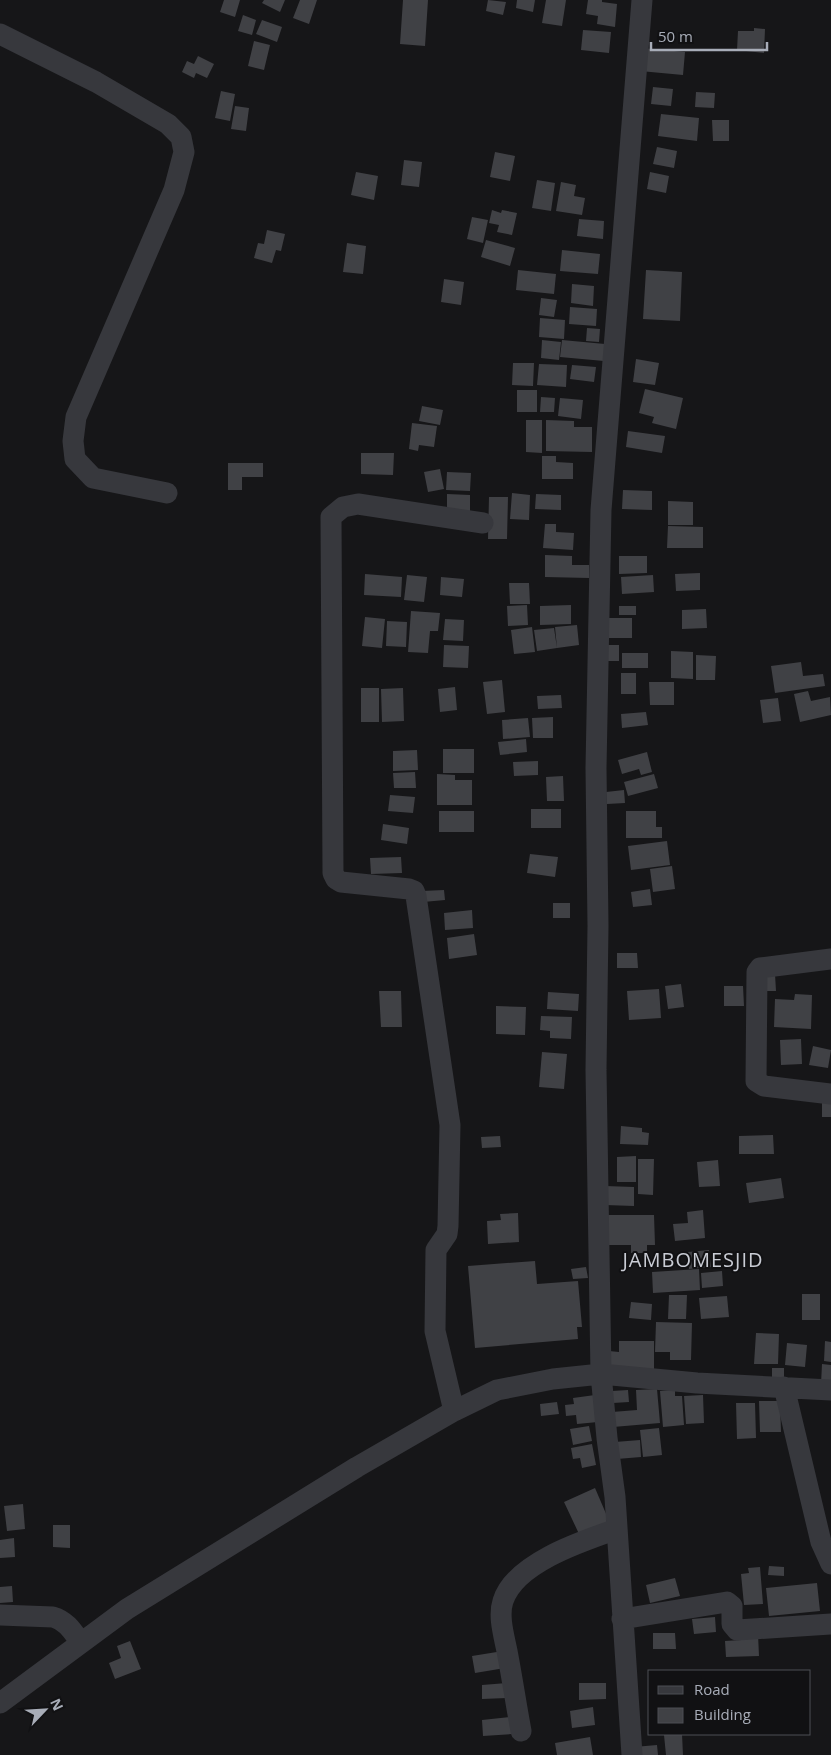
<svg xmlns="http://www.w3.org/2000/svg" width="831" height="1755" font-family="'Open Sans',sans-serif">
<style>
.building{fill:#404145}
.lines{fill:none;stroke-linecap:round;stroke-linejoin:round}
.minor{stroke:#37383d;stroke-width:21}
.labels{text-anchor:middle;stroke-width:4;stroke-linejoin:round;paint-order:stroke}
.quarter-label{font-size:20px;letter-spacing:1px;fill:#c9ccd4;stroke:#111113}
</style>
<rect width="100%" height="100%" fill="#161618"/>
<path class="building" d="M224,0h16l-5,17 -15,-5z
M264,0h21l-5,12 -18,-9z
M300,0h17l-8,24 -16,-6z
M403,0h25l-3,46 -25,-2z
M488,0l18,2 -3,13 -17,-4z
M517,0h18l-2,12 -17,-4z
M546,0h20l-4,26 -20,-3z
M588,0h14v2l15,2 -2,23 -18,-3 1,-8 -12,-2z
M243,15l13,5 -4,15 -14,-4z
M262,20l20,7 -5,15 -21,-8z
M754,28l11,1 -1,24 -27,-3 1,-19h16z
M583,30l28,2 -2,21 -28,-3z
M254,41l16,4 -6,25 -16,-4z
M642,48l43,4 -2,23 -43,-4z
M198,56l16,8 -7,14 -11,-5 -2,5 -12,-6 5,-11 7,3z
M653,87l20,2 -2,17 -20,-2z
M221,91l14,3 -5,27 -15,-3z
M696,92l19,1 -1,15 -19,-1z
M235,106l14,2 -3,23 -15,-2z
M661,114l38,4 -2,23 -39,-5z
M712,120h17v21h-16z
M657,147l20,4 -3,17 -21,-4z
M495,152l20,4 -5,25 -20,-4z
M404,160l18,2 -3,25 -18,-2z
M356,172l22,4 -4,24 -23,-5z
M650,172l19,4 -3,17 -19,-4z
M537,180l18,3 -4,28 -19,-3z
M561,182l15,3 -2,11 11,2 -3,17 -26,-4z
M492,210l9,3 1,-3 15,3 -5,22 -15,-3 2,-7 -10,-2z
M472,217l16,3 -5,23 -16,-4z
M579,219l25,2 -1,18 -26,-3z
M267,230l18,4 -4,17 -5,-1 -4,13 -18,-5 4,-15 6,1z
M486,240l29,8 -5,18 -29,-9z
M347,243l19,3 -3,28 -20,-2z
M562,250l38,4 -2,20 -38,-3z
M518,270l38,4 -2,20 -38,-4z
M646,270l36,2 -2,49 -37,-2z
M444,279l20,3 -3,23 -20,-3z
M572,284l22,2 -1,20 -22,-3z
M541,298l16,2 -3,17 -15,-2z
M570,307l27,2 -1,17 -27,-2z
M540,318l25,2 -1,19 -25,-2z
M587,328l13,1 -1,13 -13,-1z
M542,340l19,2 -2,18 -18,-2z
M562,340l43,4 -1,17 -44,-4z
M636,359l23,4 -4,22 -22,-3z
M513,363h21l-1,23 -21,-1z
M539,364l28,1 -1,22 -29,-2z
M572,365l24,2 -2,15 -24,-3z
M645,389l38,9 -7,31 -24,-6 2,-6 -15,-4z
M517,390h20v22h-20z
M541,397l14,1 -1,14h-14z
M560,398l23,2 -2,19 -23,-3z
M422,406l21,4 -3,15 -21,-4z
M526,420h16v33l-16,-1z
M546,420l28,1v6h18v25l-46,-1z
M412,423l25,3 -3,21 -15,-2 -1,6 -9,-2z
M628,431l37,5 -3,17 -36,-6z
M361,453h33l-1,22 -32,-1z
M542,456h14v6l17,1v16h-31z
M228,463h35v14h-21v13h-14z
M440,469l4,20 -16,3 -4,-20z
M447,472l24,1 -1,18 -24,-1z
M623,490l29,1v19l-30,-1z
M512,493l18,2 -1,25 -19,-1z
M447,494l23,1v18l-23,-1z
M536,494l25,1v15l-26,-1z
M489,497h19l-1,42h-19z
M668,501l25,1v23h-25z
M545,524h11v8l18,1 -1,17 -30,-2z
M668,526l35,1v21h-36z
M545,555l27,1v9h17v13l-44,-1z
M619,556h28v17l-28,1z
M700,573v17l-24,1 -1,-17z
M365,574l37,3 -1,20 -37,-2z
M407,575l20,2 -3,25 -20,-2z
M653,575l1,17 -32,2 -1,-17z
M441,577l23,2 -2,18 -22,-2z
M509,583h20l1,21h-20z
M527,605l1,20 -20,1 -1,-20z
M571,605v19l-31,1v-19z
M619,606h17v9h-17z
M706,609l1,19 -25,1v-19z
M411,611l29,2 -2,18h-8l-2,22 -20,-1z
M365,617l20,2 -3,29 -20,-2z
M608,618h24v20h-24z
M445,619l19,1 -1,21 -20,-1z
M387,621l20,1 -1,25 -20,-1z
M577,625l2,20 -22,3 -2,-21z
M532,627l3,25 -21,2 -3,-24z
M554,628l3,20 -20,3 -3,-21z
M444,645l25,1 -1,22 -25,-1z
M604,645h15v16h-16z
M671,651l22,1v27l-22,-1z
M622,653h26v15h-26z
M696,655l20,1 -1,24h-19z
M801,662l2,14 20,-2 2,12 -50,7 -4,-27z
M621,673h15v21h-15z
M502,680l3,32 -18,2 -4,-32z
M649,682h25v23h-24z
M455,687l2,23 -17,2 -2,-23z
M361,688h18v34h-18z
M403,688l1,33 -22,1 -1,-33z
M808,691l3,10 19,-4 1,18 -31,7 -6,-28z
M561,695l1,13 -24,1 -1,-13z
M778,698l3,23 -18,2 -3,-23z
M646,712l2,13 -26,3 -1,-14z
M553,717v21h-20l-1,-20z
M528,718l2,19 -27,2 -1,-19z
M526,739l1,13 -27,3 -2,-13z
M443,749h31v24h-31z
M417,750l1,20 -25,1v-20z
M647,752l5,20 -11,3 -2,-6 -17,5 -4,-14z
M538,761v14l-24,1 -1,-14z
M415,772l1,16h-22l-1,-15z
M437,774l18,1v5h17v25h-35z
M654,774l4,14 -30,8 -4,-14z
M563,776l1,25h-17l-1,-24z
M624,790l1,13 -18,1 -1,-12z
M390,795l25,2 -2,16 -25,-2z
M531,809h30v19h-30z
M439,811h35v21h-35z
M626,811h30v16h6v11h-36z
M383,824l26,4 -2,16 -26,-4z
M667,841l3,24 -39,5 -3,-24z
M530,854l28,3 -3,20 -28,-4z
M401,857l1,16 -31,1 -1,-16z
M672,866l3,23 -22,3 -3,-23z
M650,889l2,16 -19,2 -2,-15z
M444,890l1,10 -22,2 -1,-11z
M553,903h17v15h-17z
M472,910l1,18 -28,2 -1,-17z
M474,934l3,21 -28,4 -2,-21z
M617,953h20l1,15h-21z
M759,974h16l1,17h-17z
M681,984l3,23 -16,2 -3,-23z
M724,986h19l1,20h-20z
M659,989l2,29 -32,2 -2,-29z
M379,991h22l1,36h-21z
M548,992l31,2 -1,17 -31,-2z
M795,994l17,1 -1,34 -37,-2 1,-28 19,1z
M496,1006l30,1 -1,28 -29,-1z
M541,1016l31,1 -1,22 -21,-1v-7l-10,-1z
M801,1039l1,25 -21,1 -1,-25z
M813,1046l18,4 -3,18 -19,-3z
M542,1052l25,2 -3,35 -25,-2z
M822,1098h9v19h-9z
M621,1126l21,2v4l7,1 -1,12 -28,-1z
M773,1135l1,19h-35v-18z
M500,1136l1,11 -19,1 -1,-11z
M636,1156v26h-19v-25z
M638,1159h16l-1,36 -15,-1z
M718,1160l2,26 -21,1 -2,-25z
M781,1178l3,20 -35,5 -3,-20z
M605,1186l29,1v19l-29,-1z
M703,1210l2,28 -30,3 -2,-17 15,-1 -1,-11z
M518,1213l1,29 -31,2 -1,-23 14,-1 -1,-6z
M607,1215h47l1,30h-8v8h-16v-8h-23z
M709,1250l2,17 -22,2 -1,-17z
M535,1261l2,23 41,-3 4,46h-5l1,12 -103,9 -7,-82z
M586,1267l2,11 -15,1 -2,-10z
M699,1269l1,21 -47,3 -1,-21z
M722,1271l1,15 -21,2 -1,-15z
M802,1294h18v26h-18z
M669,1295h18l-1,24h-18z
M727,1296l2,21 -28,2 -2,-21z
M631,1302l21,2 -1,16 -22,-2z
M656,1322l36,1 -1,37h-21v-8h-15z
M756,1333l23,1 -1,30h-24z
M619,1341h35v32l-46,-1 1,-21 10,1z
M825,1341l6,1v20l-7,-1z
M787,1343l20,2 -2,22 -20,-2z
M822,1364l9,1v19h-10z
M772,1368h12v16l-12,-1z
M657,1389l3,34 -47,4 -1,-15 25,-2 -1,-20z
M628,1390l1,12 -16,1 -1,-12z
M675,1390v6h7l2,29 -21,2 -3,-36z
M595,1395l3,27 -21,2 -1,-9 -10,1 -1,-11 9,-1 -1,-6z
M703,1395l1,28 -18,1 -2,-28z
M759,1401h21l1,31h-21z
M557,1402l2,12 -18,2 -1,-12z
M736,1403h19l1,35 -19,1z
M589,1426l3,15 -19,4 -3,-16z
M659,1428l3,27 -19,2 -3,-27z
M640,1440l1,17 -24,2 -2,-17z
M592,1444l4,21 -14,3 -2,-10 -7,1 -2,-11z
M595,1488l15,35 -30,13 -16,-34z
M23,1504l2,25 -18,2 -3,-25z
M53,1525h17v23l-17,-1z
M14,1538l1,19 -15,1v-18z
M769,1566l15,1v9l-16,-1z
M760,1567l3,37 -19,1 -3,-31 8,-1 -1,-5z
M675,1578l5,18 -30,7 -4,-18z
M817,1583l3,28 -51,5 -3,-28z
M12,1586l1,16 -13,1v-16z
M715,1617l1,15 -22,2 -2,-15z
M653,1633h22l1,16h-23z
M758,1634l1,22 -33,1 -1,-16 16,-1z
M130,1641l11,28 -26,10 -6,-16 12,-5 -4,-12z
M503,1651l2,17 -30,5 -3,-17z
M507,1683v15l-25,1v-14z
M579,1683h27v16l-27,1z
M593,1707l2,18 -23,3 -2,-17z
M511,1717l1,17 -29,2 -1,-16z
M682,1734l1,21h-17l-2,-20z
M590,1737l3,18h-36l-2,-12z
M657,1745l1,10h-23l-1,-8z"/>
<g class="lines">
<path class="minor" d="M0,34l96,48 72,42 13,13 3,15 -10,38 -98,227 -3,24 2,18 18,19 74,15
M831,959l-71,9 -3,4 -1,109 8,5 67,8
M784,1387l37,155 10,22
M454,1411l-19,-80 1,-81 11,-16 1,-8 2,-101 -34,-229 -2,-5 -5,-2 -68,-7 -5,-3 -3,-6 -2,-356 12,-10 15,-3 125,19
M0,1615l53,2c14,4 20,15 28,26
M622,1619l105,-17 5,4v18l5,6 94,-6
M0,1703l127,-94 230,-142 97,-56 43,-21 56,-11 48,-5 96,9 134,7
M521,1731c-5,-27 -9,-54 -14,-80 -3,-15 -9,-35 -4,-50 12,-38 79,-60 114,-72
M632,1755l-17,-258 -8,-59 -6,-64 -5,-304 2,-144 -2,-158 5,-258 41,-510"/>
</g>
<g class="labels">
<g class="quarter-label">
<text x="693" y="1267">JAMBOMESJID</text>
</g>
</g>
<rect x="648" y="1670" width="162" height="65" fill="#111113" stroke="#4d4f55"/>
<rect x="658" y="1686" width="25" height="8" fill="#37383d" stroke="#4d4f55"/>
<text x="694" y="1695" font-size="15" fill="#a8adb8">Road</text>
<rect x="658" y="1708" width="25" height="15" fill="#404145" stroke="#4d4f55"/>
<text x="694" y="1720" font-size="15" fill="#a8adb8">Building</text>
<g transform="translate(45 1710) rotate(65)" stroke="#111113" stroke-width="4" paint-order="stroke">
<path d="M0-4L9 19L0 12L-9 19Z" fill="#a8adb8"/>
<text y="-8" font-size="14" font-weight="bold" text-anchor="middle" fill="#a8adb8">N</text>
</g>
<path d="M651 42v8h116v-8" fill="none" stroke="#a8adb8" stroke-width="2.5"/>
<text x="658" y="42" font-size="15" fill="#a8adb8" stroke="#111113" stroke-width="4" paint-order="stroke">50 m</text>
</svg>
